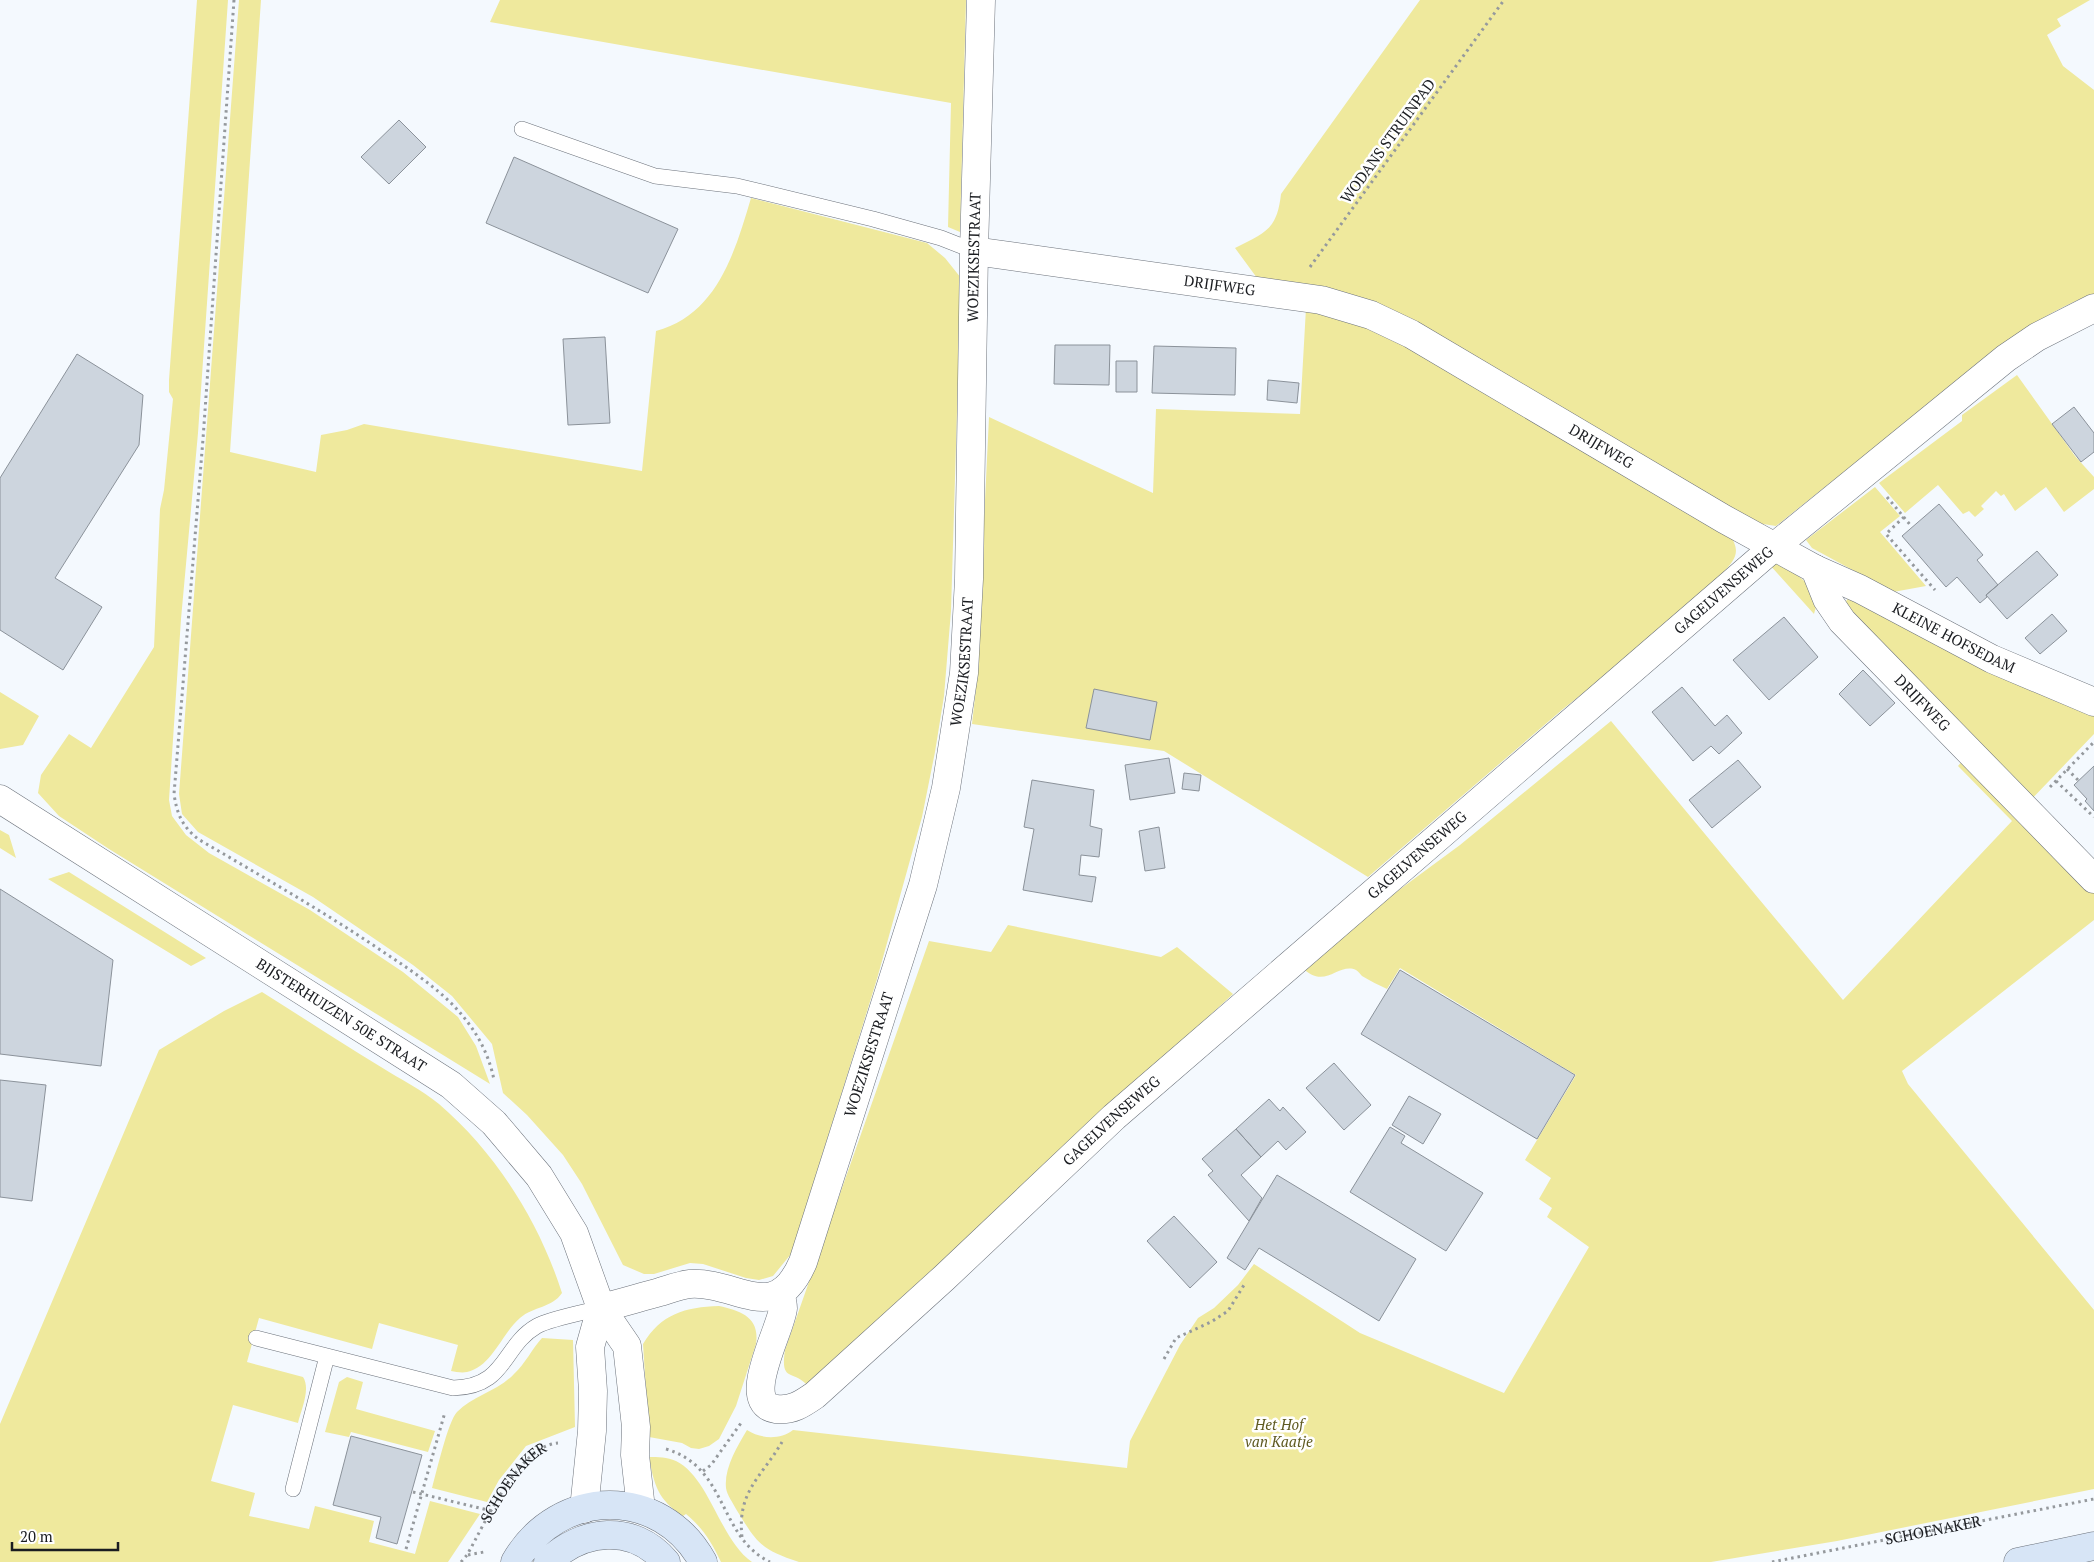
<svg xmlns="http://www.w3.org/2000/svg" width="2094" height="1562" font-family="'PT Serif',serif">
<style>
.green{fill:#efe99d}
.building{fill:#cdd5de;stroke:#8b929a}
.lines{fill:none;stroke-linecap:round;stroke-linejoin:round}
.lane-casing{stroke:#6c727b;stroke-width:16}
.street-casing{stroke:#6c727b;stroke-width:29}
.secondary-casing{stroke:#6c727b;stroke-width:29}
.path{stroke:#95999d;stroke-width:3;stroke-dasharray:2.5 4;stroke-linecap:butt}
.lane{stroke:#fff;stroke-width:15}
.street{stroke:#fff;stroke-width:28}
.secondary{stroke:#d7e5f6;stroke-width:28}
.labels{text-anchor:middle;stroke-width:5;stroke-linejoin:round;paint-order:stroke}
.street-label{font-size:15px;fill:#1a1c20;stroke:#fff}
.park-label{font-size:15px;font-style:italic;fill:#5f5a21;stroke:#fff}
</style>
<rect width="100%" height="100%" fill="#f4f9fe"/>
<path class="green" d="M197,0h31l-30,433 -17,186 -12,181 3,16 14,19 23,18 101,57 93,62 55,45 18,29 14,38 -381,-235 -50,-33 -21,-23 3,-18 28,-41 22,14 63,-101 6,-138 4,-19 9,-91 -4,-7v-12z
M239,0h22l-31,452 86,20 5,-37 26,-5 17,-6 278,47 14,-140c61,-16 79,-79 95,-133l176,45 18,15 16,20 -10,333 -7,85 -9,56 -13,65 -45,162 -36,116 -50,159 -18,22 -14,4 -13,-2 -43,-14 -13,-1 -36,11h-10l-21,-9 -41,-81 -19,-29 -36,-40 -24,-22 -11,-49 -40,-48 -39,-31 -100,-68 -115,-65 -16,-18 -3,-20z
M500,0h466l-6,232 -12,-5 3,-124 -461,-81z
M1420,0h670l-33,19 4,7 -14,9 16,31 31,24v204c-57,19 -105,63 -152,100 -55,44 -111,88 -166,132l-32,-5 -297,-177 -187,-62 -25,-34c30,-15 42,-18 46,-54z
M1306,308l71,20 351,204c14,20 8,26 -6,42l-87,78 -72,57 -195,168 -204,-126 -192,-27 4,-36 13,-271 164,76 3,-84 144,5z
M2017,375l58,81 19,21v12l-30,23 -18,-25 -31,24 -11,-17 -3,2 -5,-5 -15,15 3,3 -9,8 -6,-6 -6,3 -25,-29 -33,28 -26,-30 83,-62v-6z
M1875,487l25,29 -20,16 46,54 -33,6 -81,-44 -6,-8z
M1772,563c15,2 43,22 45,38 0,4 -2,9 -3,13l-45,-50z
M1850,595l244,114v25l-66,69 -186,-195z
M0,692l39,24 -16,29 -23,4z
M1611,721l232,279 169,-179 -54,-55 6,-7 130,132v29l-192,151 6,13 186,226v179l-257,52 -126,21h-912c-39,-13 -42,-19 -63,-53 -3,-6 -9,-14 -10,-21 -2,-20 11,-41 21,-58 14,9 33,10 46,0l334,38 3,-27 50,-96 18,-27 16,-10 24,-23 16,-21 106,69 144,60 85,-146 -42,-30 5,-9 -13,-9 12,-21 -26,-18 51,-85 -176,-107 -13,21c-8,-4 -17,-8 -25,-13 -2,-2 -3,-4 -6,-6 -18,-8 -32,22 -55,-4l41,-34 118,-87z
M0,830l9,5 7,23 -16,-10z
M69,872l137,86 -15,8 -143,-87z
M1008,925l153,32 16,-10 56,47 -426,391c-14,-16 -27,-2 -22,-35l144,-409 62,11z
M262,992c40,25 79,51 119,75 19,12 41,23 58,37 57,49 100,117 123,189 -10,15 -28,13 -42,25 -18,15 -28,49 -53,54 -5,1 -11,0 -16,-1l7,-26 -79,-22 -7,26 -113,-31 -12,44 56,15c8,12 -2,33 -5,46l-65,-18 -22,76 44,12 -6,23 60,13 6,-23 59,15 -5,21 46,12 15,-53 50,13 -32,48h-448v-138l159,-374 65,-39z
M719,1306c22,5 41,11 37,38l-20,62 -17,33 -10,7 -10,3 -8,-1 -9,-5 -33,-6 -6,-93c18,-30 42,-37 76,-38z
M542,1338l31,2 2,87 -49,19 -27,34 -12,22 -55,-14c4,-14 16,-67 25,-76 16,-16 41,-21 57,-38 11,-10 18,-25 28,-36z
M347,1377l16,5 -7,27 79,22 -7,21 -77,-20 -2,5 -24,-5 14,-50z
M649,1457c9,0 18,0 27,4 34,17 44,79 76,101h-31c-9,-19 -18,-34 -35,-48l-3,2c-25,-16 -29,-31 -34,-59z"/>
<path class="building" d="M399,120l27,27 -37,37 -28,-27z
M514,157l164,72 -30,64 -162,-70z
M605,337l5,86 -42,2 -5,-86z
M1055,345h55l-1,40 -55,-1z
M1154,346l82,2 -1,47 -83,-2z
M77,354l66,41 -4,50 -84,133 47,29 -39,63 -63,-40v-152z
M1116,361h21v31h-21z
M1268,380l31,3 -2,20 -30,-3z
M2074,407l20,26v19l-13,10 -29,-38z
M1939,504l44,51 -6,5 21,25 -12,10 1,2 -7,6 -23,-26 -11,10 -44,-51z
M2037,551l21,24 -51,44 -21,-24z
M2052,614l15,17 -27,23 -15,-16z
M1784,617l34,40 -49,43 -36,-40z
M1863,670l32,33 -25,23 -31,-32z
M1682,687l33,39 12,-11 15,18 -23,21 -8,-8 -18,15 -41,-49z
M1094,689l63,13 -7,38 -64,-12z
M1169,758l6,35 -45,7 -5,-35z
M1738,760l23,27 -49,41 -23,-28z
M2094,766v45l-9,-10 2,-2 -13,-14z
M1184,773l17,2 -2,16 -17,-2z
M1032,780l62,10 -4,36 12,3 -3,28 -18,-2 -2,20 17,2 -4,25 -69,-12 11,-61 -10,-2z
M1159,827l6,41 -20,3 -6,-40z
M0,889l113,71 -12,106 -101,-12z
M1400,970l175,105 -38,64 -176,-105z
M1334,1063l37,42 -27,25 -38,-42z
M0,1080l46,5 -14,116 -32,-4z
M1409,1096l32,18 -18,30 -31,-19z
M1269,1099l11,12 3,-4 23,25 -20,18 -8,-9 -17,16 -25,-28z
M1390,1127l15,9 -4,7 82,50 -37,58 -96,-59z
M1236,1129l25,28 -20,18 21,23 -13,23 -41,-46 5,-4 -11,-12z
M1277,1175l139,84 -37,62 -120,-73 -14,22 -18,-12z
M1174,1216l43,46 -27,26 -43,-47z
M351,1436l71,19 -25,89 -21,-6 5,-21 -48,-12z"/>
<g class="lines">
<g class="lane-casing">
<path id="lane" d="M522,129l133,47 82,10 136,33 68,19 33,13
M256,1338l197,50c54,-1 49,-42 84,-62 12,-7 48,-14 64,-18
M293,1489l34,-133"/>
</g>
<g class="street-casing">
<g id="street">
<path id="s3" d="M974,251l347,49 50,15 40,19 313,185 91,50 12,30 15,22 252,258"/>
<path id="s4" d="M1815,569l45,20 132,70 102,43"/>
<path id="s5" d="M0,799l451,286 43,38 45,53 35,57 27,75 26,38 9,81 -1,28 6,54"/>
<path id="s6" d="M781,1293c0,5 2,10 2,15 -1,20 -45,96 -7,101 16,2 26,-5 39,-14l129,-117 170,-161 660,-570 232,-189 31,-21 57,-29"/>
<path id="s7" d="M601,1308c20,-5 40,-11 59,-16 10,-3 20,-7 30,-8 48,-3 85,43 113,-22l120,-377 23,-97 18,-115 5,-94 5,-328 7,-251"/>
<path d="M584,1509l8,-78 1,-40 -3,-44 11,-39"/>
</g>
</g>
<g class="secondary-casing">
<path id="secondary" d="M515,1562c43,-75 146,-77 188,0
M548,1562c34,-33 85,-39 118,0
M2018,1562l76,-16"/>
</g>
<g class="path">
<path d="M234,0l-31,439 -29,355c3,20 8,32 24,45 58,34 116,67 172,104 28,19 56,36 80,59 22,22 38,47 44,78"/>
<path d="M1310,267l194,-267"/>
<path d="M1887,497l25,30"/>
<path d="M1904,517l-18,17 49,56"/>
<path d="M2067,769l12,12"/>
<path d="M2056,781l38,36"/>
<path d="M2050,787l44,-45"/>
<path d="M1164,1359l12,-21 35,-16 17,-11 16,-26"/>
<path d="M666,1449c62,18 52,88 104,113"/>
<path d="M703,1471l8,-6 30,-42"/>
<path d="M413,1492l79,19"/>
<path d="M742,1537c-5,-46 19,-59 40,-95"/>
<path d="M406,1549l39,-137"/>
<path d="M468,1555l16,-3"/>
<path id="s1" d="M461,1562l6,-7c18,-31 51,-109 91,-112"/>
<path id="s2" d="M1772,1562l322,-63"/>
</g>
<use href="#lane" class="lane"/>
<use href="#street" class="street"/>
<use href="#secondary" class="secondary"/>
</g>
<g class="labels">
<g class="street-label">
<text transform="translate(1388 141) rotate(-54)" y="5">WODANS STRUINPAD</text>
<text dy="5" stroke="none"><textPath href="#s7" startOffset="1251">WOEZIKSESTRAAT</textPath></text>
<text dy="5" stroke="none"><textPath href="#s3" startOffset="248">DRIJFWEG</textPath></text>
<text dy="5" stroke="none"><textPath href="#s3" startOffset="668">DRIJFWEG</textPath></text>
<text dy="5" stroke="none"><textPath href="#s6" startOffset="1384">GAGELVENSEWEG</textPath></text>
<text dy="5" stroke="none"><textPath href="#s4" startOffset="155">KLEINE HOFSEDAM</textPath></text>
<text dy="5" stroke="none"><textPath href="#s7" startOffset="846">WOEZIKSESTRAAT</textPath></text>
<text dy="5" stroke="none"><textPath href="#s3" startOffset="1088">DRIJFWEG</textPath></text>
<text dy="5" stroke="none"><textPath href="#s6" startOffset="979">GAGELVENSEWEG</textPath></text>
<text dy="5" stroke="none"><textPath href="#s5" startOffset="404">BIJSTERHUIZEN 50E STRAAT</textPath></text>
<text dy="5" stroke="none"><textPath href="#s7" startOffset="441">WOEZIKSESTRAAT</textPath></text>
<text dy="5" stroke="none"><textPath href="#s6" startOffset="574">GAGELVENSEWEG</textPath></text>
<text dy="5" stroke="none"><textPath href="#s1" startOffset="96">SCHOENAKER</textPath></text>
<text dy="5" stroke="none"><textPath href="#s2" startOffset="164">SCHOENAKER</textPath></text>
</g>
<g class="park-label">
<text x="1279" y="1430">Het Hof<tspan x="1279" dy="17">van Kaatje</tspan></text>
</g>
</g>
<path d="M12 1542v8h106v-8" fill="none" stroke="#1a1c20" stroke-width="2.5"/>
<text x="20" y="1542" font-size="15" fill="#1a1c20" stroke="#ffffff" stroke-width="4" paint-order="stroke">20 m</text>
</svg>
